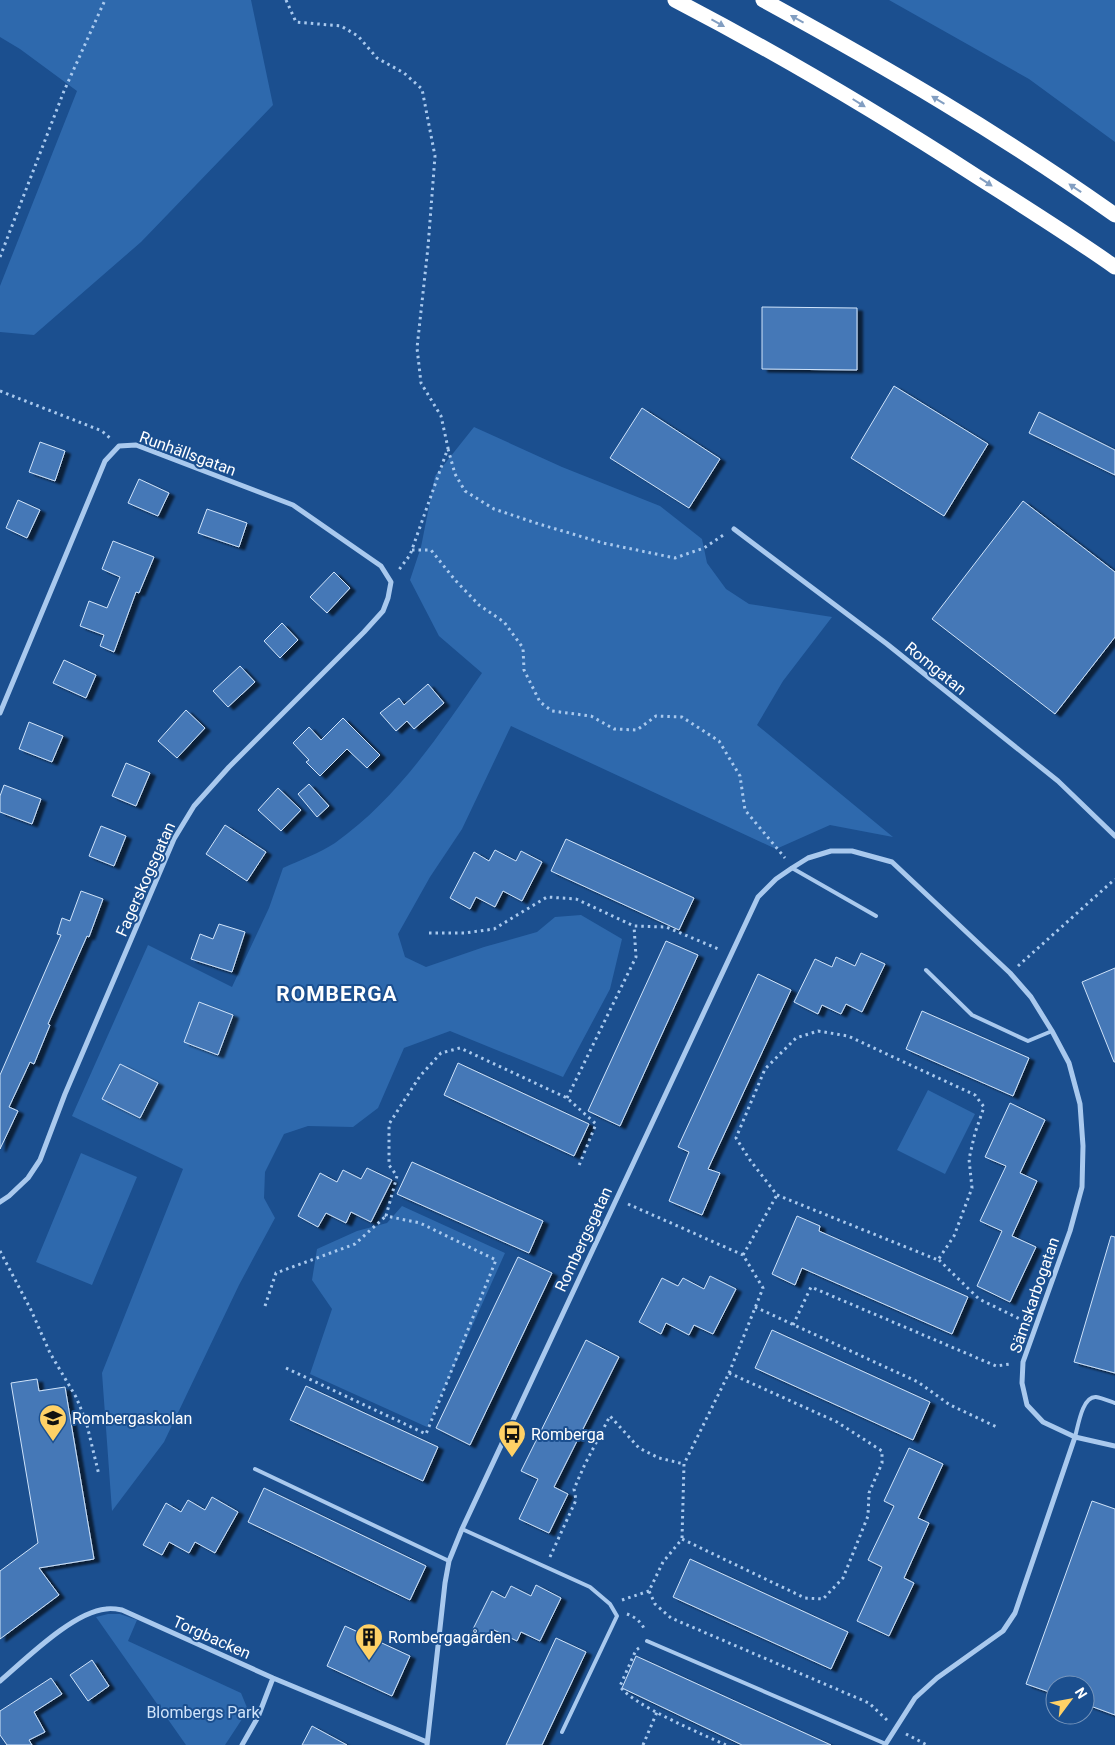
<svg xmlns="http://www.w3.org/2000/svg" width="1115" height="1745" font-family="Roboto,sans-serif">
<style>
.green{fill:#2e69ad}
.building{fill:#4478b7;stroke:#cfe3fa;filter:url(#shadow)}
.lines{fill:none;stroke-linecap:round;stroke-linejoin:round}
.path{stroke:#a9c9ee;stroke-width:3;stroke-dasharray:2.5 4;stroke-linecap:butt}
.lane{stroke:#a9c9ee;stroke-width:4}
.street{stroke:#a9c9ee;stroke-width:5}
.highway{stroke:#fff;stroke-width:15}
.oneway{fill:#829ec1}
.labels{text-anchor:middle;stroke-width:4;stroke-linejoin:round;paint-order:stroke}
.street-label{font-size:16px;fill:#fff;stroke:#1b4f8f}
.poi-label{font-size:16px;fill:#fff;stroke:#1b4f8f;text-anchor:start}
.park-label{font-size:16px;fill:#cfe3fa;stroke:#1b4f8f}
.district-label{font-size:21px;font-weight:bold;letter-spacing:1px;fill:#fff;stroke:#1b4f8f}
</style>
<defs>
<filter id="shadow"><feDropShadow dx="5.5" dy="3" stdDeviation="1" flood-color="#0009"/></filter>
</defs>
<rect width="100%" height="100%" fill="#1b4f8f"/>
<path class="green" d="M0,0h251l22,105 -132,137 -107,93 -34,-3v-46l77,-195 -57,-42 -20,-12z
M889,0h226v142l-86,-63z
M474,427l88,40 98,39 42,33 5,24 19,26 23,15 83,13 -49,64 -26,44 136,112 -63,-12 -54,24 -265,-123 -49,103 -32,48 -32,57 7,23 21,10 58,-20 53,-15 18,-15 26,-2 41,24 -12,50 -47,88 -113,-46 -46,17 -26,60 -25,19 -45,-1 -24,8 -19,38 -1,26 11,20 -36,67 -75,157 -52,69 -10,-138 81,-204 -111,-53 76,-171 84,42 37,-79 14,-40c17,-8 37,-15 52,-25 63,-45 104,-108 147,-170l-43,-37 -29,-56 11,-33 14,-71z
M928,1090l47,24 -30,60 -48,-24z
M81,1153l56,24 -45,108 -56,-23z
M402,1206l103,47 -78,174 -117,-53 22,-65 -20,-29 5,-31 40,-18 30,-8z
M108,1614h12l17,6 -9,21 113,52 7,17 -23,35h-39l-90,-128z"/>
<path class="building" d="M762,307l95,1v62l-95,-1z
M894,386l94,58 -44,72 -93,-58z
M642,408l78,51 -31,49 -79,-50z
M1039,412l76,38v25l-86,-42z
M40,442l25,9 -10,30 -26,-9z
M139,479l30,14 -11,23 -30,-13z
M18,500l22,10 -13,28 -21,-10z
M1023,501l92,71v65l-60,77 -123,-95z
M207,509l40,14 -8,24 -41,-14z
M113,541l41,16 -15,36 -3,-1 -22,60 -14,-6 4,-11 -24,-9 9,-25 18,7 13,-31 -18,-8z
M334,572l16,16 -23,25 -17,-16z
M282,623l16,17 -18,18 -16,-17z
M64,660l32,15 -10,23 -33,-15z
M240,666l15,16 -27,25 -15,-16z
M428,684l16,19 -30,26 -7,-8 -11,10 -16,-18 19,-15 5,7z
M186,710l19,18 -28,30 -19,-17z
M343,718l37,37 -13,13 -20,-19 -27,27 -14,-14 3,-2 -16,-17 16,-16 12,13z
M29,722l34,14 -11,26 -33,-13z
M126,763l24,10 -14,33 -24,-10z
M309,784l20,22 -12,11 -19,-23z
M4,785l37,14 -9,25 -32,-12v-16z
M278,788l23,22 -20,21 -23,-21z
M225,825l41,27 -19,29 -41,-27z
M101,826l25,10 -12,30 -25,-10z
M566,839l128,59 -15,32 -128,-59z
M495,850l21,11 5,-10 21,11 -20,39 -19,-10 -8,16 -19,-10 -6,12 -20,-11 24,-46 15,9z
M81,891l22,8 -14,38 -2,-1 -39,88 2,1 -16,39 -4,-2 -21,45 9,4 -18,38v-74l61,-140 -4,-1 5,-16 8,3z
M219,924l26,8 -13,40 -41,-13 9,-25 13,5z
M666,941l32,14 -78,171 -32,-15z
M861,953l24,11 -23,48 -16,-8 -5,10 -19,-9 -4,9 -24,-12 21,-43 17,8 4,-10 19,9z
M1115,968v94h-1l-32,-80z
M758,974l33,16 -83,179 12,4 -18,42 -33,-14 20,-49 -11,-5z
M199,1002l34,13 -15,40 -34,-13z
M922,1011l107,47 -16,38 -107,-47z
M458,1063l131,61 -15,32 -130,-61z
M120,1064l38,19 -18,35 -38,-19z
M1010,1103l35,17 -25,53 17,8 -25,55 24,11 -26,55 -33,-16 25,-55 -22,-10 26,-55 -21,-9z
M412,1162l131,59 -14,32 -132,-59z
M367,1168l25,12 -21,42 -20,-10 -5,11 -20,-10 -8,14 -20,-11 22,-43 17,9 6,-12 18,9z
M797,1216l23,10 -1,5 149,66 -16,37 -150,-66 -7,17 -23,-11z
M1111,1236l4,1v136l-41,-11z
M518,1257l34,16 -82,172 -34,-17z
M710,1276l26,13 -23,45 -19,-9 -5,10 -23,-12 -5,11 -22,-12 23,-44 16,8 5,-8 21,11z
M772,1330l158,72 -17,38 -158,-72z
M586,1340l33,17 -65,130 14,7 -19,39 -30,-14 19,-40 -17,-8z
M37,1379l2,12 26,-4 29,172 -55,9 20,27 -59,44v-68l38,-28 -27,-160z
M306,1386l132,61 -15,34 -133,-61z
M909,1448l34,16 -25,54 11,5 -25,55 10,5 -25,53 -32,-15 25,-54 -14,-7 26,-54 -10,-5z
M264,1488l162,78 -16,34 -162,-78z
M212,1497l26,15 -23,41 -20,-11 -6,11 -20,-11 -7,13 -19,-10 23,-42 15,9 7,-12 17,10z
M1092,1501l23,8v206l-30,-11v-19h-30v9l-29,-10z
M690,1559l158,73 -17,37 -158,-72z
M536,1585l25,13 -21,43 -19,-9 -4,9 -23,-11 -5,10 -17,-9 20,-40 13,7 6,-12 20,10z
M345,1626l65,30 -18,40 -65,-30z
M556,1638l30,14 -44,93h-36z
M636,1656l195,89h-89l-120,-57z
M92,1660l17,26 -21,15 -18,-26z
M51,1678l11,16 -28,18 11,20 -16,8 3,5h-25l-7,-10v-24z
M312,1726l35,19h-45z"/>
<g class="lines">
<path class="path" d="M286,0l10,22 45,4 17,10 19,22 27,15 18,16 13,67 -7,91 -11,101 4,35 20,33 7,32 -38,107 -12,16
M0,257l64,-166 41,-91
M0,391l102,40 9,8
M448,449l7,25 10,17 29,18 45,15 64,19 72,15 29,-10 21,-14
M412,550h19l24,30 24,25 25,17 19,26 1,22 16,32 12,9 39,5 23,13 23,1 19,-14 26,1 37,24 21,35 5,34 40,48
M429,933h35l30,-4 53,-32 29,2 58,27 32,1 55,23
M1018,966l97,-87
M818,1031l30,5 127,59 9,12 -9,26 -6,26 3,29 -18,48 -16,24 -161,-65 -27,-35 -14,-22 29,-69 31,-31z
M567,1098l69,-141 -2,-31
M628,1204l115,51 20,33 -34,85 -45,91 -2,75
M0,1251l31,59 19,43 26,44 10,24 13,54
M743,1255l34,-60
M939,1260l40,39 47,23
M265,1306l11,-33 79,-29 31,-28
M755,1307l163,75 32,23 49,23
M793,1325l18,-38 185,79 14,-2
M286,1368l140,66 70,-174 -76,-37 -34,-7 11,-40 -8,-11v-41l31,-48 21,-23 19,-5 107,50 29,26 -18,44
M729,1373l108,49 45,29v12l-13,30 -1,23 -25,62 -20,21 -18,-1 -123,-59 -19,23 -14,29 6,13 16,14 198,85 18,17
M550,1557l26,-57 -2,-11 11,-25 25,-48 29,32 20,10 25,6
M622,1600l27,-9
M627,1614c8,3 15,8 18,17
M639,1648l-3,2 -16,36c10,18 84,49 106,59
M906,1734l21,11
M643,1745l14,-33"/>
<path class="lane" d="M792,868l84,48
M926,970l46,45 56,26 24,-10
M1075,1437c3,-10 7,-41 21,-40 6,1 13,4 19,6
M255,1469l194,92
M462,1529l128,58 20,17 7,12 -55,116
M647,1641l239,103"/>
<path class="street" d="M734,529l153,115 171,137 57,55
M0,713l105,-252 14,-15 17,-1 157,60 88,61 10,16 -3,16 -5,13 -19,21 -135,135 -35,39 -20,33 -109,255 -25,66 -12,18 -19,18 -9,6
M0,1681c26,-22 73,-69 106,-72 5,-1 11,0 16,1l151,68 154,64
M242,1745l16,-28 15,-39
M427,1745l18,-162 4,-22 13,-32 296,-632 18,-18 16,-11 16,-10 23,-7h21l40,11 118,111 21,24 21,34 17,32 11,41 3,42 -1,41 -12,44 -47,131 -1,21 5,22 16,17 32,15 40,9
M885,1745l30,-47 22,-20 66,-47 12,-18 60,-176"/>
<path class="highway" d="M675,0c104,54 205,114 304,178 46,29 92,58 136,89
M763,0c121,66 240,135 352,215"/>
</g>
<defs><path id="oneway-solid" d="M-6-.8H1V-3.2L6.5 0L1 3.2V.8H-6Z" transform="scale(1.25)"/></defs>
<g class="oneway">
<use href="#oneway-solid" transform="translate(797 19) rotate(-151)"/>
<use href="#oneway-solid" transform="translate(718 23) rotate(29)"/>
<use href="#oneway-solid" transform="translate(938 100) rotate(-149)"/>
<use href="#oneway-solid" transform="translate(859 103) rotate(32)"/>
<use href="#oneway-solid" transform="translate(986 182) rotate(33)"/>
<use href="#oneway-solid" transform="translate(1075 188) rotate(-146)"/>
</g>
<defs>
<g id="school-pin" transform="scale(1.4375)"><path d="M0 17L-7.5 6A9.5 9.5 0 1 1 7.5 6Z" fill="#ffd166" stroke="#1b4f8f"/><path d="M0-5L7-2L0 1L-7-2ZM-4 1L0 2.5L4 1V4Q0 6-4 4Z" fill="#111"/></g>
<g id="bus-pin" transform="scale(1.4375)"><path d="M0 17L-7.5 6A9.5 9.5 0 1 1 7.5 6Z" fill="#ffd166" stroke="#1b4f8f"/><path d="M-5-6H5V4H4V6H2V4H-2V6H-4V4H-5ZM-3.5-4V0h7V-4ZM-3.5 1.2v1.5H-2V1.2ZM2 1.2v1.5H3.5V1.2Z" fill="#111"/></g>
<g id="building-pin" transform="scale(1.4375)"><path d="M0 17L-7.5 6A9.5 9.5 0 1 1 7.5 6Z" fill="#ffd166" stroke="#1b4f8f"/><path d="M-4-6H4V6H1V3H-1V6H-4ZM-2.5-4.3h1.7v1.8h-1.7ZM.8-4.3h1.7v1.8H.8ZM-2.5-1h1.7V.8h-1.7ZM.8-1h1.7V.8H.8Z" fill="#111"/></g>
</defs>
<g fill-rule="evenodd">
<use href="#school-pin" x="53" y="1418"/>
<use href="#bus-pin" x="512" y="1434"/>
<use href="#building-pin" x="369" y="1637"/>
</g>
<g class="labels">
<g class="street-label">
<text transform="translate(188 453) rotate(20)" y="6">Runhällsgatan</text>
<text transform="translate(936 668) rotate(39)" y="6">Romgatan</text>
<text transform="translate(145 879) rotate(-66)" y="6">Fagerskogsgatan</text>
<text transform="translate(583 1239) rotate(-65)" y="6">Rombergsgatan</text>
<text transform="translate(1034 1295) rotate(-71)" y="6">Sämskarbogatan</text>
<text transform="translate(212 1637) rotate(24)" y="6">Torgbacken</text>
</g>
<g class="poi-label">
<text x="72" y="1424">Rombergaskolan</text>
<text x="531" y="1440">Romberga</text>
<text x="388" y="1643">Rombergagården</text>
</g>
<g class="park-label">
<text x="203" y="1718">Blombergs Park</text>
</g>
<g class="district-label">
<text x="337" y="1001">ROMBERGA</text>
</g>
</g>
<g transform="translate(1070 1700) rotate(58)"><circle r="24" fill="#1b4f8f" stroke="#7695bc"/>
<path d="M0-4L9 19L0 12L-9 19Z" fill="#ffd166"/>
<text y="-8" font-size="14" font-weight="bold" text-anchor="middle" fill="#ffffff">N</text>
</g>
</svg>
